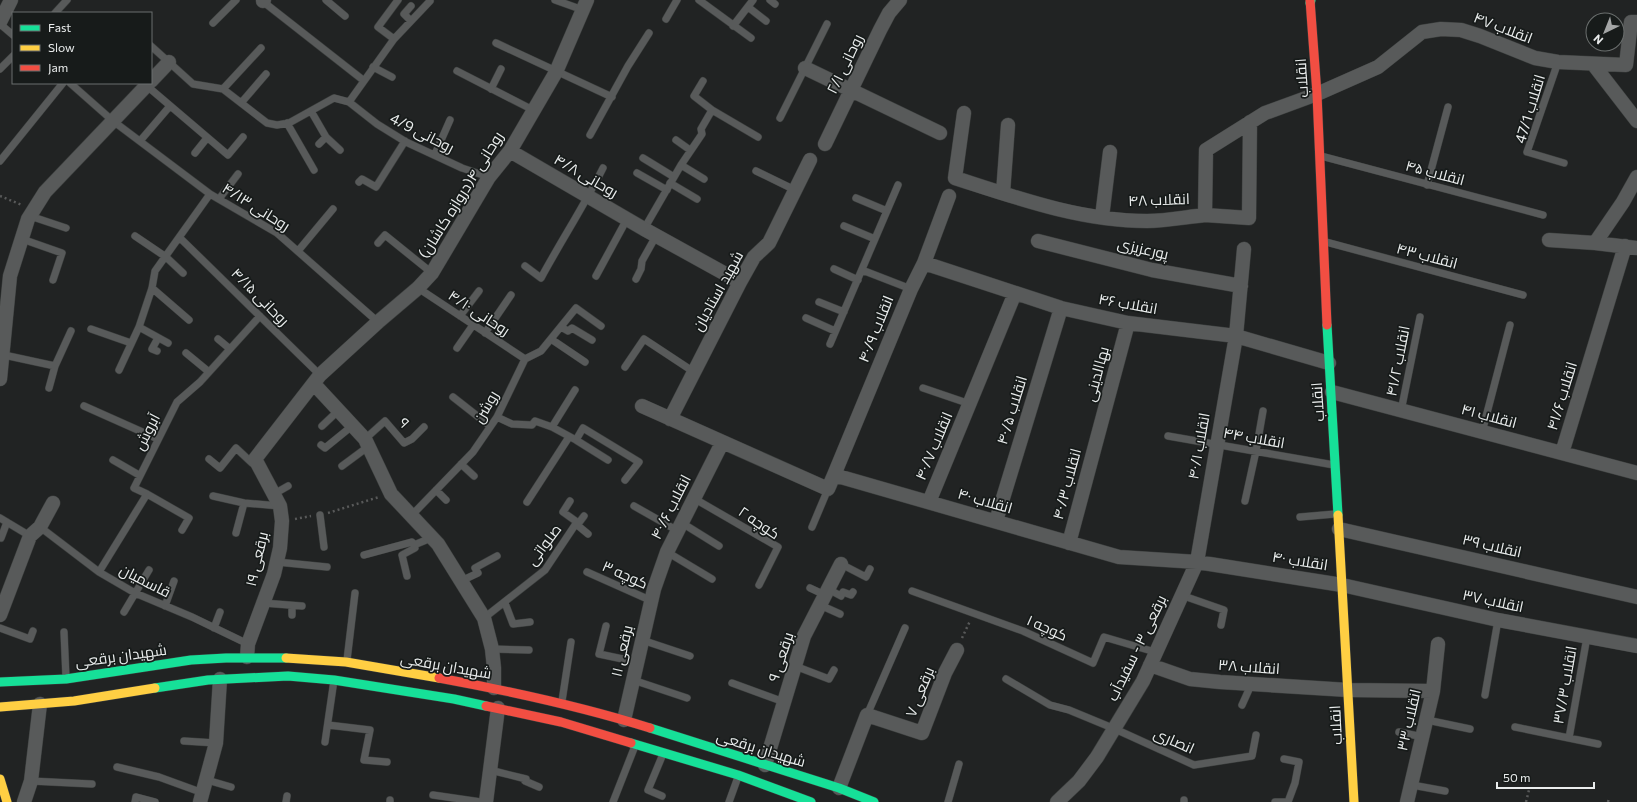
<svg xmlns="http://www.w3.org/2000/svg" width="1637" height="802" font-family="Commissioner,Cairo,sans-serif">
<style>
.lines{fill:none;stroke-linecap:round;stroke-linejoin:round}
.lane-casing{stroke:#3b3e3d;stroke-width:8}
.street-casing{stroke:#3b3e3d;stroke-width:15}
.fast-casing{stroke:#3b3e3d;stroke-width:10}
.slow-casing{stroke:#3b3e3d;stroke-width:10}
.jam-casing{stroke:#3b3e3d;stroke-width:10}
.path{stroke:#585959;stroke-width:2.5;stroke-dasharray:2 3;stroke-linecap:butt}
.lane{stroke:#585a5a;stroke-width:7}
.street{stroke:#585a5a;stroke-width:14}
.fast{stroke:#16e098;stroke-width:9}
.slow{stroke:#ffcf43;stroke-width:9}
.jam{stroke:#f24e42;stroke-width:9}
.labels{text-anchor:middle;stroke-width:3.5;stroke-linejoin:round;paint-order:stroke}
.street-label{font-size:15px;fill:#eaeded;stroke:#171b1a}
</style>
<rect width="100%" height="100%" fill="#212323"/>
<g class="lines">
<g class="lane-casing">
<path id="lane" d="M261,0l102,80
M326,0l19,16
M555,0l28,10
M699,0l52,38
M770,0l5,4
M411,6l-7,8 7,7
M748,7l18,14
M55,13l12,-13
M666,19l11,-19
M213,23l23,-23
M0,24l13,11
M733,26l20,-26
M394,39l-16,-12 20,-27
M496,43l116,54
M151,46l42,38 30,5 44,34 10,2 12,-2 45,-25 15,4 28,22 29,18 56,26 27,9
M1558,62l-31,90 37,11
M373,67l19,10
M0,69l13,-13
M457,71l76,39
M703,81l-9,15 18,14 46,27
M70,83l43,38 97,73 67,39 101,89
M147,86l81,69 15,-18
M223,89l38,-41
M491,89l10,-20
M349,102l45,-63 36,-38
M241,103l25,-29
M311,111l15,26 14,13
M780,118l47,-94
M287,123l27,47
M590,135l38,-69 21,-33
M676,140l14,10
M140,141l30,-35
M319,144l7,-7
M195,153l12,-15
M435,154l15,-34
M1321,156l222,59
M643,158l31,19
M0,161l63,-78
M681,165l23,14
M756,171l39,19
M637,173l30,17
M359,182l3,-3 14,8 29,-46
M670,183l27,16
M1427,185l21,-78
M856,198l31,13
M219,199l19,-25
M30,216l36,12
M844,226l31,13
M644,229l37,-64 21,-31 -1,-5 11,-19
M135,236l31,21 17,16
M180,238l140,137
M22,239l40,14 -9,27
M1326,242l197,53
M378,243l7,-8 47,38
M298,251l35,-42
M525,266l16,12c20,-37 43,-72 62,-110
M834,269l24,11
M862,270l49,19
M596,276l31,-57
M636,279l5,-10 1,-8 14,-25
M152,288l37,32
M418,288l107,71
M819,302l25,10
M460,316l19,-25
M806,318l29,13
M139,327l29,16
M561,327l7,4 4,-3 20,12
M91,329l40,14
M485,333l26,-38
M218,339l12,10
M551,339l34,23
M830,344l68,-159
M457,348l16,-23
M157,351l-5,-2 6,-11
M186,353l23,19
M4,355l51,11
M625,367l19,-28 50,33
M119,370l20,-43 13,-39 3,-17 55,-77
M49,388l6,-22 16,-35
M923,388l47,16
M453,397l37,29
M84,406l74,33
M1401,411l19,-94
M497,417l15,7 20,1 3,-4 17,6 24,13 7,-12 56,34 -14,18
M322,426l17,-16
M552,427l23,-37
M1482,432l28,-107
M1168,436l166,29
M365,439l20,-18 19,22 8,-4 12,-12
M576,440l32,20
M321,445l4,3 27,-22
M209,459l11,9 16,-20 16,15 3,-3
M113,460l26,15
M461,464l13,12
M342,466l27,-20
M436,490l10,10
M147,494l42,24 -7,12
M274,494l14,-8
M213,496l31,7 36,3
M695,499l83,48 -19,38
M570,501l-7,11 14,10
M1245,501l11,-50 7,-40
M527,502l42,-65
M634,506l44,25
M320,515l4,32
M411,516l62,-64 24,-35 28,-58 16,-8 35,-43 25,18
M1300,517l35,-3
M0,518l30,18
M682,523l37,23
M576,524l12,10
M40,527l59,45 36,21 57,24 56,27
M812,527l16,-38
M236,533l8,-30
M1,538l6,-16
M667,552l45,27
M364,555l48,-13 2,3 17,-7
M277,562l50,5
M841,564l25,13 4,-8
M99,572l48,-78 -13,-6 43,-86 23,-20 60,-66
M587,572l65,29
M407,576l-5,-21 13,-7 -1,-3
M461,581l17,-8 -3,-5 22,-12
M810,588l15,7
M828,589l13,7 2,-4 8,3 2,-3
M912,591l111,40 70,32 11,-26 51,15
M1181,595l43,15 -3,15
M263,603l39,3
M505,603l8,21 17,-2
M820,605l20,9
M165,606l9,-25
M124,612l25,-42
M292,615v-9
M484,618l61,-48 32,-48 1,2 6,-8
M606,626l-7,28 38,8
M0,628l30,11 3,-8
M214,628l6,-16
M64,632l2,46
M642,640l48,16
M492,649l37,1
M347,660l8,-67
M795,666l34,13 5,-9
M1006,679l44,26 19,5 46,19 79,36 58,-9 4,-21
M633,680l54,18
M732,683l52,19
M1485,695l13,-75
M562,701l9,-59
M1242,705l9,-20
M867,715l38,-87
M1427,720l43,9
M328,725l42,5 -6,30 23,2
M1515,727l83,17
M1399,732l24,5
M1569,738l18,-101
M184,741l32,2
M325,742l9,-62
M117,767l42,10 44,16
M490,770l36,9 -1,2 14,6
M207,780l24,7
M31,781l61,3
M1412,785l33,6
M433,795l48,7
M662,796l-14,-6 15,-36
M135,802l1,-5 19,5
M286,802l1,-6
M390,802v-2
M613,802l22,-56
M729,802l9,-25
M948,802l11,-38
M1184,802v-2
M1275,802h13l7,-19 4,-21 -15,-3"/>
</g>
<g class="street-casing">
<path id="street" d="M263,1l1,-1
M0,22l11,-22
M1593,64l44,57
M805,68l135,65
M151,81l18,-19
M964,113l-9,65c62,20 126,43 192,43 19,0 39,-4 58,-6l1,-65 59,-37 52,-19 61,-27 44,-35 19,-3 20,1 19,6 55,22 23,4 68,3 5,-43h6
M825,144l55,-114 9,-17 11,-13
M510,151l134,78 96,53
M1003,193l5,-68
M1205,215l44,3 1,-96
M1102,217l8,-65
M1549,240l46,3 42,5
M1038,241l114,29 89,16
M1595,243l28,-41 14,-25
M924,263l137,45 67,15 108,13 93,27
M0,379l10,-103 18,-57 17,-27 104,-109
M314,384l51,55 26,55 47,50 46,74 8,31 2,19v20
M1332,392l305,81
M642,406l186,83 6,-14 285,82 78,5 145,23 156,35 139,26
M670,419l70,-137 14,-25 15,-14 41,-83
M1562,453l63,-207
M834,475l77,-186 13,-26 25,-67
M929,502l86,-209
M996,521l65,-213
M1339,529l298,68
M1069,543l59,-220
M0,615l30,-79 10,-9 13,-24
M247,657l1,-13 26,-70 6,-26 2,-27 -2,-15 -25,-47 65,-84 58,-53 40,-34 14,-15 57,-96 21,-26 46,-79 31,-72
M1150,665l40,14 30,3 128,8 85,1
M624,720l30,-131 13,-37 55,-109
M765,765l39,-129 37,-72
M839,788l28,-73 55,18 23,-60 12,-23
M24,802l7,-21 9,-77
M200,802l16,-59 4,-64
M486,802l12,-94
M1057,802l22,-21 18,-24 46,-76 54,-119 39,-226 8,-87
M1407,802l26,-111 5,-47"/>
</g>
<g class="fast-casing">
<path id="fast" d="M1310,3l1,-3
M1327,325l11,190
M0,682l66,-3 125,-19 35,-2h60
M155,688l53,-8 80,-4 46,4 120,19 32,7
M650,728l189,60 35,14
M631,743l107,32 73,27"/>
</g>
<g class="slow-casing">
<path id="slow" d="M1338,515l16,287
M286,658l60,4 93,16
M0,707l74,-6 81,-13
M0,779l7,23"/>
</g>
<g class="jam-casing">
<path id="jam" d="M1310,0l7,94 10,231
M439,678c71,13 141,28 211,50
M486,706l75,16 70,21"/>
</g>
<path class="path" d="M0,196l22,9
M328,513l51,-16
M295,519l16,-3
M962,638l8,-17
M1526,802l3,-12
M1608,802l1,-4"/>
<use href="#lane" class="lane"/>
<use href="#street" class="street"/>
<use href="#fast" class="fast"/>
<use href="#slow" class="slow"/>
<use href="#jam" class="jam"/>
</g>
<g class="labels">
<g class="street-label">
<text transform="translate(1503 28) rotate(21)" y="5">انقلاب ۴۷</text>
<text transform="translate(845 64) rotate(-64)" y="5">روحانی ۲/۱</text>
<text transform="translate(1302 78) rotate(-94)" y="5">انقلاب</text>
<text transform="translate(1530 109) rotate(-73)" y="5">انقلاب 47/1</text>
<text transform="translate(422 133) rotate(27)" y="5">روحانی 4/9</text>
<text transform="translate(1435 173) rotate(15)" y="5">انقلاب ۴۵</text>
<text transform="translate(586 176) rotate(30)" y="5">روحانی ۴/۸</text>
<text transform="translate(461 195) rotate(-58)" y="5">روحانی ۴(دروازه کاشان)</text>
<text transform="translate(1159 200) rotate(-2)" y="5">انقلاب ۴۸</text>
<text transform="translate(256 207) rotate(32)" y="5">روحانی ۴/۱۳</text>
<text transform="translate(1143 249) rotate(13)" y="5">پورعزیزی</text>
<text transform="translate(1427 256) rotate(15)" y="5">انقلاب ۴۳</text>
<text transform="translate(718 291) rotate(-61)" y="5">شهید استادیان</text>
<text transform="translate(260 297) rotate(45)" y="5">روحانی ۴/۱۵</text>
<text transform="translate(1128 304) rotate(10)" y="5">انقلاب ۴۶</text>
<text transform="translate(479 313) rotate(33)" y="5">روحانی ۴/۱۰</text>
<text transform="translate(876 329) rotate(-68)" y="5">انقلاب ۴۰/۹</text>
<text transform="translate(1398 361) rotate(-79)" y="5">انقلاب ۴۱/۲</text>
<text transform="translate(1097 374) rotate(-75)" y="5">بهاالدینی</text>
<text transform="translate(1562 396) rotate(-73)" y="5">انقلاب ۴۱/۶</text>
<text transform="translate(1318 402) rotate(-94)" y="5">انقلاب</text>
<text transform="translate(486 407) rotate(-60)" y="5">روشن</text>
<text transform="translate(1012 410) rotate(-73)" y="5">انقلاب ۴۰/۵</text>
<text transform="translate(1489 416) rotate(15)" y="5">انقلاب ۴۱</text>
<text transform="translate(404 423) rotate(47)" y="5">۹</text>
<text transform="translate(147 432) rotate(-63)" y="5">آبروش</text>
<text transform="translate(1254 438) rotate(10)" y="5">انقلاب ۴۴</text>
<text transform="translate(934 446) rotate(-67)" y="5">انقلاب ۴۰/۷</text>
<text transform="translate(1199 446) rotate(-80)" y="5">انقلاب ۴۰/۱</text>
<text transform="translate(1067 484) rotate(-75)" y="5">انقلاب ۴۰/۳</text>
<text transform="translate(985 501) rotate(16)" y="5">انقلاب ۴۰</text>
<text transform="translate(671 507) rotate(-63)" y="5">انقلاب ۴۰/۶</text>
<text transform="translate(759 523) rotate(34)" y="5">کوچه ۲</text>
<text transform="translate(544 545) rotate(-53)" y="5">صلواتی</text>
<text transform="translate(1492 546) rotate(13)" y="5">انقلاب ۳۹</text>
<text transform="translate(257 559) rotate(-77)" y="5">برقعی ۱۹</text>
<text transform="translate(1300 561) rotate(9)" y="5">انقلاب ۴۰</text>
<text transform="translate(625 575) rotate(24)" y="5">کوچه ۳</text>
<text transform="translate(145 581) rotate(27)" y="5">قاسمیان</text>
<text transform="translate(1493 601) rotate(12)" y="5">انقلاب ۳۷</text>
<text transform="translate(1047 628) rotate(24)" y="5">کوچه ۱</text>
<text transform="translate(1137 648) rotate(-64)" y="5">برقعی ۳ - سفیدآب</text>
<text transform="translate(622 651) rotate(-77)" y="5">برقعی ۱۱</text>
<text transform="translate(121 656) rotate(-8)" y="5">شهیدان برقعی</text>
<text transform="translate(781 657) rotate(-72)" y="5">برقعی ۹</text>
<text transform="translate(446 666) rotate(10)" y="5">شهیدان برقعی</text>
<text transform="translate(1249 667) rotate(4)" y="5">انقلاب ۳۸</text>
<text transform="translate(1565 685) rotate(-80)" y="5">انقلاب ۳۷/۳</text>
<text transform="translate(920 692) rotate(-68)" y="5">برقعی ۷</text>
<text transform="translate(1409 720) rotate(-77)" y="5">انقلاب ۳۳</text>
<text transform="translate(1336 725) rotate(-93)" y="5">انقلاب</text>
<text transform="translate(1174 741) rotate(24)" y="5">انصاری</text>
<text transform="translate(761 749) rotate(17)" y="5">شهیدان برقعی</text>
</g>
</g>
<rect x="12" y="12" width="140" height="72" fill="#171b1a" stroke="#6b6f6e"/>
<rect x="20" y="25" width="20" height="6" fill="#16e098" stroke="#6b6f6e"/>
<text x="48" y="32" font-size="12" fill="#eaeded">Fast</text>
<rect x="20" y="45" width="20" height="6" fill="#ffcf43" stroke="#6b6f6e"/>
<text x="48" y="52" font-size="12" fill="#eaeded">Slow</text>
<rect x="20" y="65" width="20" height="6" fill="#f24e42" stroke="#6b6f6e"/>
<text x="48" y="72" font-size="12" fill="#eaeded">Jam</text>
<g transform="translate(1605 32) rotate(223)"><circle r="19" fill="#171b1a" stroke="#6b6f6e"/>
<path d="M0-3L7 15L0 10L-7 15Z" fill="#a4a6a6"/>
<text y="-6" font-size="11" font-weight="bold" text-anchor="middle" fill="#eaeded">N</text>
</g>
<path d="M1497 782v6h97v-6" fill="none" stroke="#eaeded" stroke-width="2"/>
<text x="1503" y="782" font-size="12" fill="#eaeded" stroke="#171b1a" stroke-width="3" paint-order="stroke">50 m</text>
</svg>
